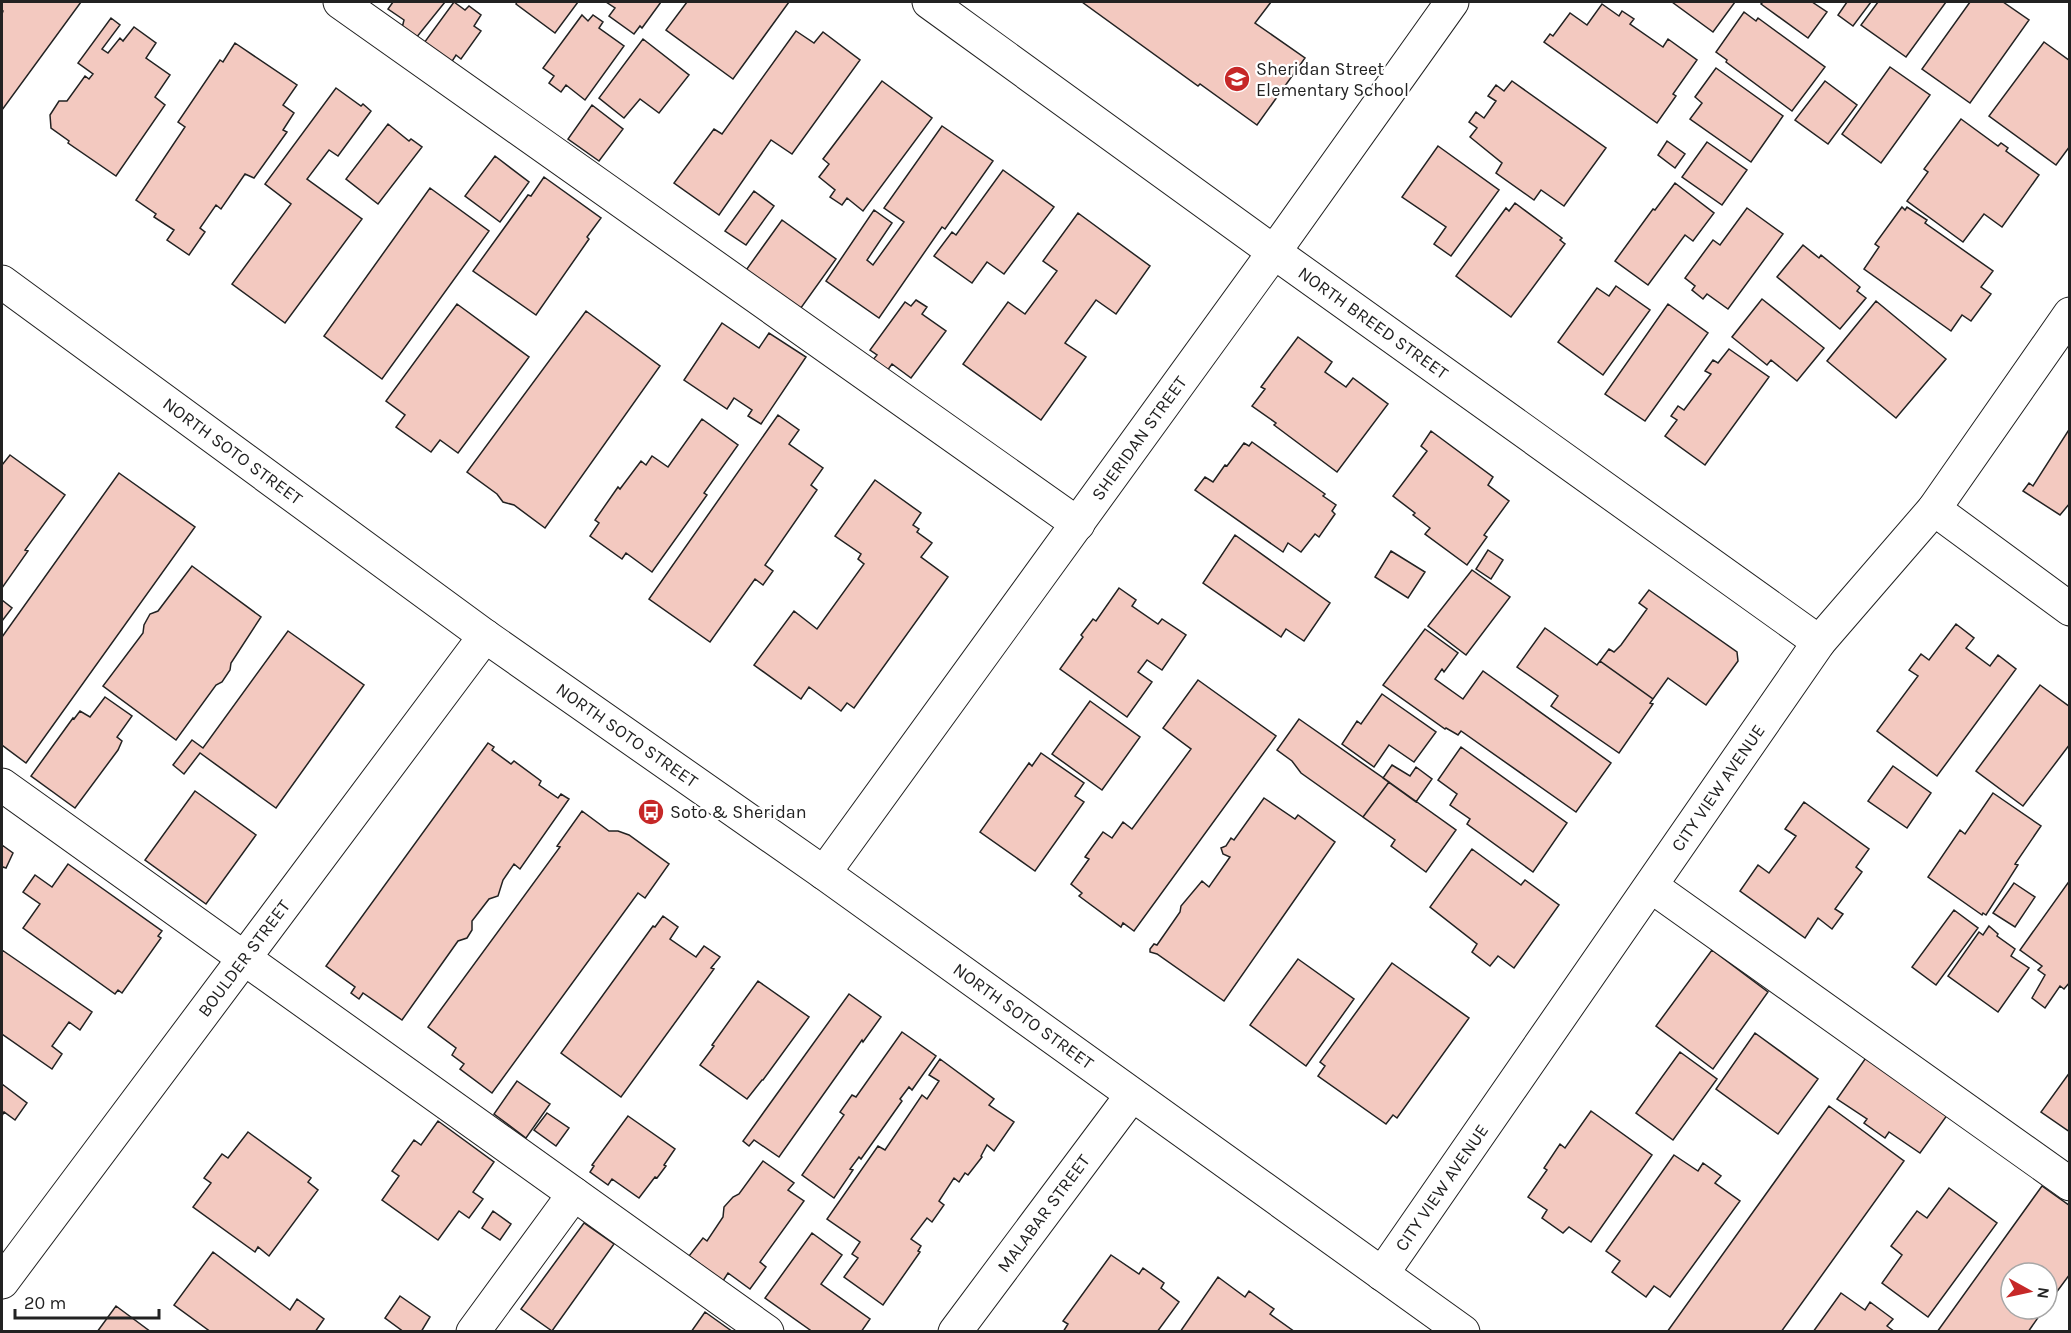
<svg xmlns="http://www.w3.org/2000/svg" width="2071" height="1333" font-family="Karla,sans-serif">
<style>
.building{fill:#f3c9c0;stroke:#222;stroke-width:1.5}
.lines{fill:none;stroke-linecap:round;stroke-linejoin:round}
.minor-casing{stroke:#222;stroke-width:35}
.major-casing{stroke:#222;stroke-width:35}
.minor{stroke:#fff;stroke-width:33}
.major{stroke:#fff;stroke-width:33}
.labels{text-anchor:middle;stroke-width:4.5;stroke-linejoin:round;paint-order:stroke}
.poi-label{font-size:18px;fill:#222;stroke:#fff;text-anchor:start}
.street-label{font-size:18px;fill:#222;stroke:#fff}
</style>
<rect width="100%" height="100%" fill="#fff"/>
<path class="building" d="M2,2h79l-79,108v-96l1,-3 -1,-1z
M393,2h52l-29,36 -14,-10 2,-8 -16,-11z
M454,2l11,8 4,-4 12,9 -7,11 7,5 -20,28 -5,-4 -5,8 -27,-20z
M517,2h61l-23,31 -39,-29z
M606,2h55l-19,26 -2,-2 -6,8 -25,-18 6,-8z
M687,2h102l-56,77 -67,-49z
M1082,2h189l-16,21 50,35 -48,67 -57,-41 -2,2z
M1672,2h63l-22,30z
M1763,2h49l15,10 -19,26 -47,-34z
M1847,2h24l-18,24 -15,-11z
M1878,2h68l-40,55 -45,-32z
M1970,2h33l26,18 -59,83 -48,-34z
M1602,4l17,12 3,-5 12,8 -4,5 33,23 5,-8 29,21 -24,34 3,2 -19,27 -113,-81 6,-8 3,2 17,-23 17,12z
M1744,12l12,9 2,-3 67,49 -33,44 -66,-49 1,-2 -11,-8z
M582,15l6,6 5,-6 10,7 -4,6 25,18 -39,54 -19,-15 -5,7 -12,-9 5,-7 -11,-8z
M111,18l9,7 -18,24 6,4 12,-15 3,3 11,-14 22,16 -10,15 24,17 -15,22 10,8 -49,71 -48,-33 1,-2 -18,-13 -1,-13 9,-14h8l18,-25 4,3 4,-5 -15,-11z
M796,31l18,12 9,-11 37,28 -68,94 -21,-14 -52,75 -45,-32 40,-54 8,5z
M643,39l46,36 -30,38 -19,-14 -16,19 -25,-20z
M2044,42l26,19v85l-14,19 -67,-49z
M235,43l62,42 -14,20 11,8 -11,17 4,2 -33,46 -9,-4 -24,35 -5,-4 -16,23 5,4 -16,23 -22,-15 7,-10 -20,-13 2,-3 -20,-14 49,-73 -7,-5 42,-62 3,2z
M1890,67l40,28 -49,68 -39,-29z
M1716,68l67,48 -32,46 -61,-43 12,-16 -7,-6z
M882,81l50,37 -69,93 -16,-13 -5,7 -12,-8 5,-7 -16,-13 10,-13 -6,-5z
M1512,81l94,67 -42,58 -23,-16 -7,10 -38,-27 6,-10 -32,-26 7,-9 -8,-6 7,-10 8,6 12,-17 -8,-5 8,-11 8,6z
M1825,81l32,24 -29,39 -33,-24z
M336,88l25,18 2,-2 8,7 -33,45 -9,-6 -22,29 55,40 -77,104 -53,-39 59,-80 -26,-20z
M592,105l31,24 -24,32 -31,-22z
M1961,119l37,27 3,-3 7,5 -2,3 33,24 -37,52 -18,-13 -21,28 -56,-41 21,-29 -4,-3z
M388,124l21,17 2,-2 11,8 -44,57 -32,-25z
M942,126l51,35 -48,68 -3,-2 -63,91 -53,-37 48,-71 18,13 -25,37 6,5 31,-43 -20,-14z
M1667,141l18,13 -10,14 -17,-13z
M1707,142l40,28 -25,35 -40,-28z
M1438,146l61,44 -48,66 -17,-12 12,-17 -44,-30z
M495,156l34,26 -29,40 -35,-26z
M1003,170l51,37 -50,67 -17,-12 -15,21 -38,-27 18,-24 4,3z
M544,177l57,41 -14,19 2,2 -53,76 -63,-44 55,-76 3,1z
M1675,183l39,30 -21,28 -8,-6 -37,50 -33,-24 38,-52 2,1z
M430,188l59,43 -107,148 -58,-43z
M754,191l20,15 -28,39 -21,-14z
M1515,203l47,35 -2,2 5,4 -54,73 -55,-41 50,-68 3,3z
M1902,207l3,3 2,-3 20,13 -2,3 68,48 -12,16 10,7 -20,27 -9,-6 -11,16 -87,-62 15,-22 -4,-3z
M1747,208l36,26 -55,75 -21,-15 -4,5 -11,-9 3,-4 -10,-8 28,-38 7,5z
M1078,213l72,53 -34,48 -20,-14 -31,43 21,14 -45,63 -78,-56 45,-62 17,12 32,-43 -14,-10z
M782,220l54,39 -38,53 -54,-39z
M1803,245l16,13 2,-3 39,32 -3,4 9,7 -26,31 -63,-52z
M1616,286l34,24 -47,65 -45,-33 39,-54 12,8z
M1762,299l62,49 -27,33 -26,-21 -4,5 -35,-28z
M916,300l11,7 -5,7 24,17 -35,47 -19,-14 -5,7 -15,-10 5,-6 -7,-5 35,-48 6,4z
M1876,301l70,58 -50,59 -69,-57z
M457,304l72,53 -71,96 -18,-13 -9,12 -35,-25 9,-12 -19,-14z
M1668,304l40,29 -63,88 -40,-27z
M586,311l74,55 -115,162 -31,-23 -11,-3 -6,-8 -30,-22z
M722,323l37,25 10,-15 37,24 -45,67 -13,-8 4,-6 -18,-12 -7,11 -43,-29z
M1298,337l34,25 -7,10 21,15 7,-9 35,26 -51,68 -63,-47 2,-2 -24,-17 13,-17 -4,-2z
M1729,349l40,28 -64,88 -40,-29 12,-16 -6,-4 7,-10 6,4 27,-36 -6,-3 8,-11 5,3z
M778,415l21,15 -10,14 34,24 -12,17 6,5 -52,75 8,6 -10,14 -8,-6 -45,63 -61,-43z
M702,419l36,26 -34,48 3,2 -55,77 -26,-19 -4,6 -32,-23 9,-13 -4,-3 23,-33 2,2 21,-28 5,4 6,-9 16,11z
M2070,428v75l-10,12 -37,-24 6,-8 4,3z
M1431,431l62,46 -5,8 21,16 -25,34 3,2 -20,28 -42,-31 5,-6 -17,-13 2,-2 -22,-17 34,-45 -6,-5z
M1252,442l73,52 -2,2 13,9 -4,6 3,3 -16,23 -4,-3 -14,18 -13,-9 -5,9 -88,-62 10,-13 8,5 12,-17 2,1 17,-23 5,3z
M10,455l55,40 -40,55 3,1 -26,37v-123z
M119,473l76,54 -169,236 -24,-18v-108z
M875,480l46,33 -8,12 6,4 -2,3 15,11 -11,14 27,20 -94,131 -7,-5 -6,8 -32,-24 -8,12 -47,-34 40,-54 23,18 47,-65 -6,-5 3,-5 -26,-18z
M1235,535l95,68 -26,38 -18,-12 -5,8 -78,-54z
M1488,550l15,10 -12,19 -15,-10z
M1391,551l34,21 -17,26 -33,-21z
M192,566l69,51 -30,46 -1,7 -8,12 -6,3 -40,55 -73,-54 40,-53 1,-8 6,-11 8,-3z
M1472,570l38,27 -44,58 -38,-29z
M1119,588l17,12 -4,6 26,18 4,-5 24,16 -24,35 -15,-10 -9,12 14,10 -25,35 -67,-48 23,-32 -2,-2 12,-16 3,2z
M1649,590l88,62 1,9 -32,44 -38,-27 -15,21 -53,-38 9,-12 5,3 7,-7 26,-36 -8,-6z
M2,600l10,8 -10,13z
M1956,624l18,14 -8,10 24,18 8,-11 18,14 -79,107 -60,-45 41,-55 -9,-6 12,-16 8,6z
M1545,628l52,37 3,-4 53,38 -3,4 3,1 -34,49 -68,-47 7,-10 -41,-29z
M1425,629l33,24 -14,19 -2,-3 -7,10 28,20 20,-28 128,92 -35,49 -115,-81 -3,4 -12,-7 -1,1 -62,-44z
M288,631l76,54 -88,123 -76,-55 -16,21 -11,-9 19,-25 11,8z
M1198,680l78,56 -142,195 -11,-8 -2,4 -42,-31 3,-3 -11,-9 18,-25 -4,-2 18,-25 9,6 11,-16 9,7 59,-80 -28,-21z
M2040,685l30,22v37l-47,62 -47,-35z
M1382,694l54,38 -22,30 -25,-17 -15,22 -32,-23 15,-23 4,3z
M105,697l27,19 -15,21 5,4 -4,9 -43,58 -44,-32 42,-58 1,1 6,-8 10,6z
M1090,701l50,36 -38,53 -50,-36z
M1299,719l90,63 -26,35 -62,-44 -9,-12 -15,-11z
M488,743l6,4 -2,3 19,14 3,-3 27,20 -2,4 19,13 3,-4 8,5 -49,70 -6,-5 -11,16 -5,16 -9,3 -17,22v9l-5,8 -9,3 -56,79 -39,-27 -4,6 -8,-6 4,-6 -29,-21z
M1461,747l106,76 -34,49 -66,-48 3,-5 -20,-14 7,-11 -19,-14z
M1041,753l43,30 -9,13 9,6 -49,69 -55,-39 49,-69 3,3z
M1392,765l18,11 6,-9 16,12 -16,23 -33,-24z
M1893,766l38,27 -24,35 -39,-27z
M1389,782l67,48 -30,42 -35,-26 4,-6 -32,-23z
M195,791l61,44 -50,69 -61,-44z
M1993,793l48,33 -26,38 3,1 -32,50 -3,-2 -1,2 -54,-38 32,-47 5,4z
M1264,798l31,21 3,-4 37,27 -111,159 -67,-47 -7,-2v-3l4,-5 3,1 23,-33 1,-6 21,-25 7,6 21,-30 -7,-3 -2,-6 5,-2 5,-8 3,2z
M1804,802l65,47 -13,18 6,5 -27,37 8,5 -11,15 -14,-11 -13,20 -65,-47 18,-26 11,8 27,-37 -11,-7z
M582,811l27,20h9l11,4 40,29 -24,34 -7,-5 -146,200 -32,-24 4,-5 -12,-9 4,-7 -28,-21 132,-180 -3,-1z
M2,845l11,8 -7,15 -3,-1 -1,2z
M1472,849l49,36 4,-5 34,25 -45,63 -16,-12 -8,10 -18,-14 5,-8 -47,-37z
M68,864l94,67 -4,5 3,2 -39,55 -4,-3 -3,4 -92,-66 17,-24 -17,-12 12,-17 17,12z
M2070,880v102l-6,7 -4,-3 -15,22 -13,-10 13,-23 -7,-5 4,-4 -22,-16z
M2014,883l21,14 -20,30 -22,-14z
M1954,910l24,18 -42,57 -24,-18z
M663,916l15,11 -8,12 26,18 8,-11 16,11 -9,11 3,1 -93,128 -60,-44 92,-127 2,1z
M1989,926l9,8 -1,2 18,13 -4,7 18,12 -31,44 -50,-36 31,-44 4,3z
M2,950l90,62 -12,18 -11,-8 -17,24 10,8 -10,15 -50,-35z
M1712,950l56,42 -55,77 -57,-43z
M1298,959l56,40 -48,67 -56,-41z
M1392,963l77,55 -72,100 -4,-3 -7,9 -68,-48 7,-10 -5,-4z
M758,981l51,36 -46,63h-1l-15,19 -47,-34 14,-19 -2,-1z
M849,994l32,23 -18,25 -1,-2 -83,117 -25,-17 -5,6 -6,-5z
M902,1032l34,24 -24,34 -3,-3 -9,12 2,2 -41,58 -2,-2 -9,12 3,1 -19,28 -32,-23 42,-60 -4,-3 12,-17 4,2z
M1755,1033l63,46 -40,55 -62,-45z
M1680,1052l37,27 -44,61 -37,-27z
M1870,1052l78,62 -28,39 -31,-21 -4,6 -21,-15 3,-4 -30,-20z
M940,1059l54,40 -5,6 25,17 -20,29 -7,-6 -6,11 1,1 -14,18 -3,-2 -6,9 -5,-4 -15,23 5,4 -12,17 -5,-4 -16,21 10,7 -3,5 2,1 -37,53 -39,-28 14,-19 -6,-4 8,-12 -33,-23 51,-73 7,4 37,-55 5,4 12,-18 -10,-6z
M2070,1072v60l-29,-20z
M517,1081l33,23 -24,34 -32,-24z
M2,1084l25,19 -12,17 -11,-8 -2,4z
M1829,1106l75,55 -123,171h-114z
M1591,1111l61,44 -61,87 -22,-15 -6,6 -21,-15 5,-8 -19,-13 19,-27 -3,-2 16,-24 5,4z
M547,1113l22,15 -13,18 -22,-16z
M628,1116l47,33 -11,16 2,1 -9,12 -2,-1 -16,21 -27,-19 -4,6 -18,-13 4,-6 -2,-1z
M438,1121l56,41 -21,30 10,7 -14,19 -10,-7 -21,29 -56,-40 17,-24 -7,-5 22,-31 7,5z
M248,1132l63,46 -3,4 10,8 -49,66 -11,-9 -3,5 -62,-45 18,-24 -7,-5 18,-24 6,4z
M1674,1155l24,16 5,-8 18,13 -6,7 25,18 -70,96 -16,-11 -8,11 -34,-25 8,-11 -14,-10z
M763,1161l31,22 -6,7 16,11 -44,61 6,5 -16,22 -22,-16 -5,8 -34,-25 14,-18 4,3 16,-24 1,-10 9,-10 6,-3z
M2042,1186l28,20v68l-23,31v-32h-36v36h33l-16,23h-91z
M1949,1188l48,35 -69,94 -46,-34 20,-28 -11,-9 26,-35 10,7z
M493,1211l18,13 -11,16 -18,-12z
M584,1223l30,21 -62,87 -31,-22z
M812,1233l30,22 -21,29 49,35 -9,13h-52l1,-2 -45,-32z
M213,1252l77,58 7,-11 27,20 -9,13h-104l-37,-27z
M1111,1255l28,19 4,-6 21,15 -3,5 18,14 -22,30h-94l5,-8 -5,-3z
M1218,1277l27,20 4,-6 25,18 -4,5 25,18h-115z
M1841,1293l24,17 5,-8 23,17 -6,7 8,6h-82z
M400,1296l30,21 -9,15h-17l-19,-14z
M116,1306l35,26h-54z
M705,1312l28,20h-42z"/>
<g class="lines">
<g class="minor-casing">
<g id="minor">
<path d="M340,2l738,522"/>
<path id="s1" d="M929,2l345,250 545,390"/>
<path d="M1934,509l136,100"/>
<path d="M2,785l765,547"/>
<path id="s2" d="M824,873l450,-621 178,-250"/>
<path d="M1651,886l419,298"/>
<path id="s3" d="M1382,1274l437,-632 115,-133 136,-195"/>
<path id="s4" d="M2,1282l483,-646"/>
<path d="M473,1332l101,-138"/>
<path id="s5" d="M955,1332l177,-237"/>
</g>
</g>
<g class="major-casing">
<g id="major">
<path id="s6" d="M2,282l483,354 339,237 639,459"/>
</g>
</g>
<use href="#minor" class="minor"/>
<use href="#major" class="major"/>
</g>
<defs>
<g id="school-disc" transform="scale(1.35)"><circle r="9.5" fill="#c62828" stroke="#fff"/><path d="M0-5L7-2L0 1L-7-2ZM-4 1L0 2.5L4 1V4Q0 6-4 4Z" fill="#fff"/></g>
<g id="bus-disc" transform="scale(1.35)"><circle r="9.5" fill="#c62828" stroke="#fff"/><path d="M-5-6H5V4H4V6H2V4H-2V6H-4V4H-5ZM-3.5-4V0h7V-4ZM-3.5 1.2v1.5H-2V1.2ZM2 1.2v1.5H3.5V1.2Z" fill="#fff"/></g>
</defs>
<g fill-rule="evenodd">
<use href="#school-disc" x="1237" y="79"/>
<use href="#bus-disc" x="651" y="812"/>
</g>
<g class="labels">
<g class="poi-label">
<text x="1256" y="75">Sheridan Street<tspan x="1256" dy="21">Elementary School</tspan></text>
<text x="670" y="818">Soto &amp; Sheridan</text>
</g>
<g class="street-label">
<text dy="6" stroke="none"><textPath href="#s1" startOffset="548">NORTH BREED STREET</textPath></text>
<text dy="6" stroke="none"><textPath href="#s2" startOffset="537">SHERIDAN STREET</textPath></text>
<text dy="6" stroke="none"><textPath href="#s6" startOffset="286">NORTH SOTO STREET</textPath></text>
<text dy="6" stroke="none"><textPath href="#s6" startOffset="772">NORTH SOTO STREET</textPath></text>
<text dy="6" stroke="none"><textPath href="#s3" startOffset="591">CITY VIEW AVENUE</textPath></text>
<text dy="6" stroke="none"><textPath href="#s4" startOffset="404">BOULDER STREET</textPath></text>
<text dy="6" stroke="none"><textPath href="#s6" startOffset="1258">NORTH SOTO STREET</textPath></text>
<text dy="6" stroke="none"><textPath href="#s3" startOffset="105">CITY VIEW AVENUE</textPath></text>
<text dy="6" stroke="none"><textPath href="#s5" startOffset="148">MALABAR STREET</textPath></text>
</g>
</g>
<rect width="2071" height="1333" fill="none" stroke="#222222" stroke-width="6"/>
<g transform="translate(2029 1291) rotate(98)"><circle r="28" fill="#ffffff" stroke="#a7a7a7" stroke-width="1.5"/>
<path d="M0-4.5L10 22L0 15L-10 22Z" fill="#c62828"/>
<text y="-9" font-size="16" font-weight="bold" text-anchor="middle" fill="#222222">N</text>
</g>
<path d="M15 1309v9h144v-9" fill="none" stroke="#222222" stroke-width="3"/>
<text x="24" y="1309" font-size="18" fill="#222222" stroke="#ffffff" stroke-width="4.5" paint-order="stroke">20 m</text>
</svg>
